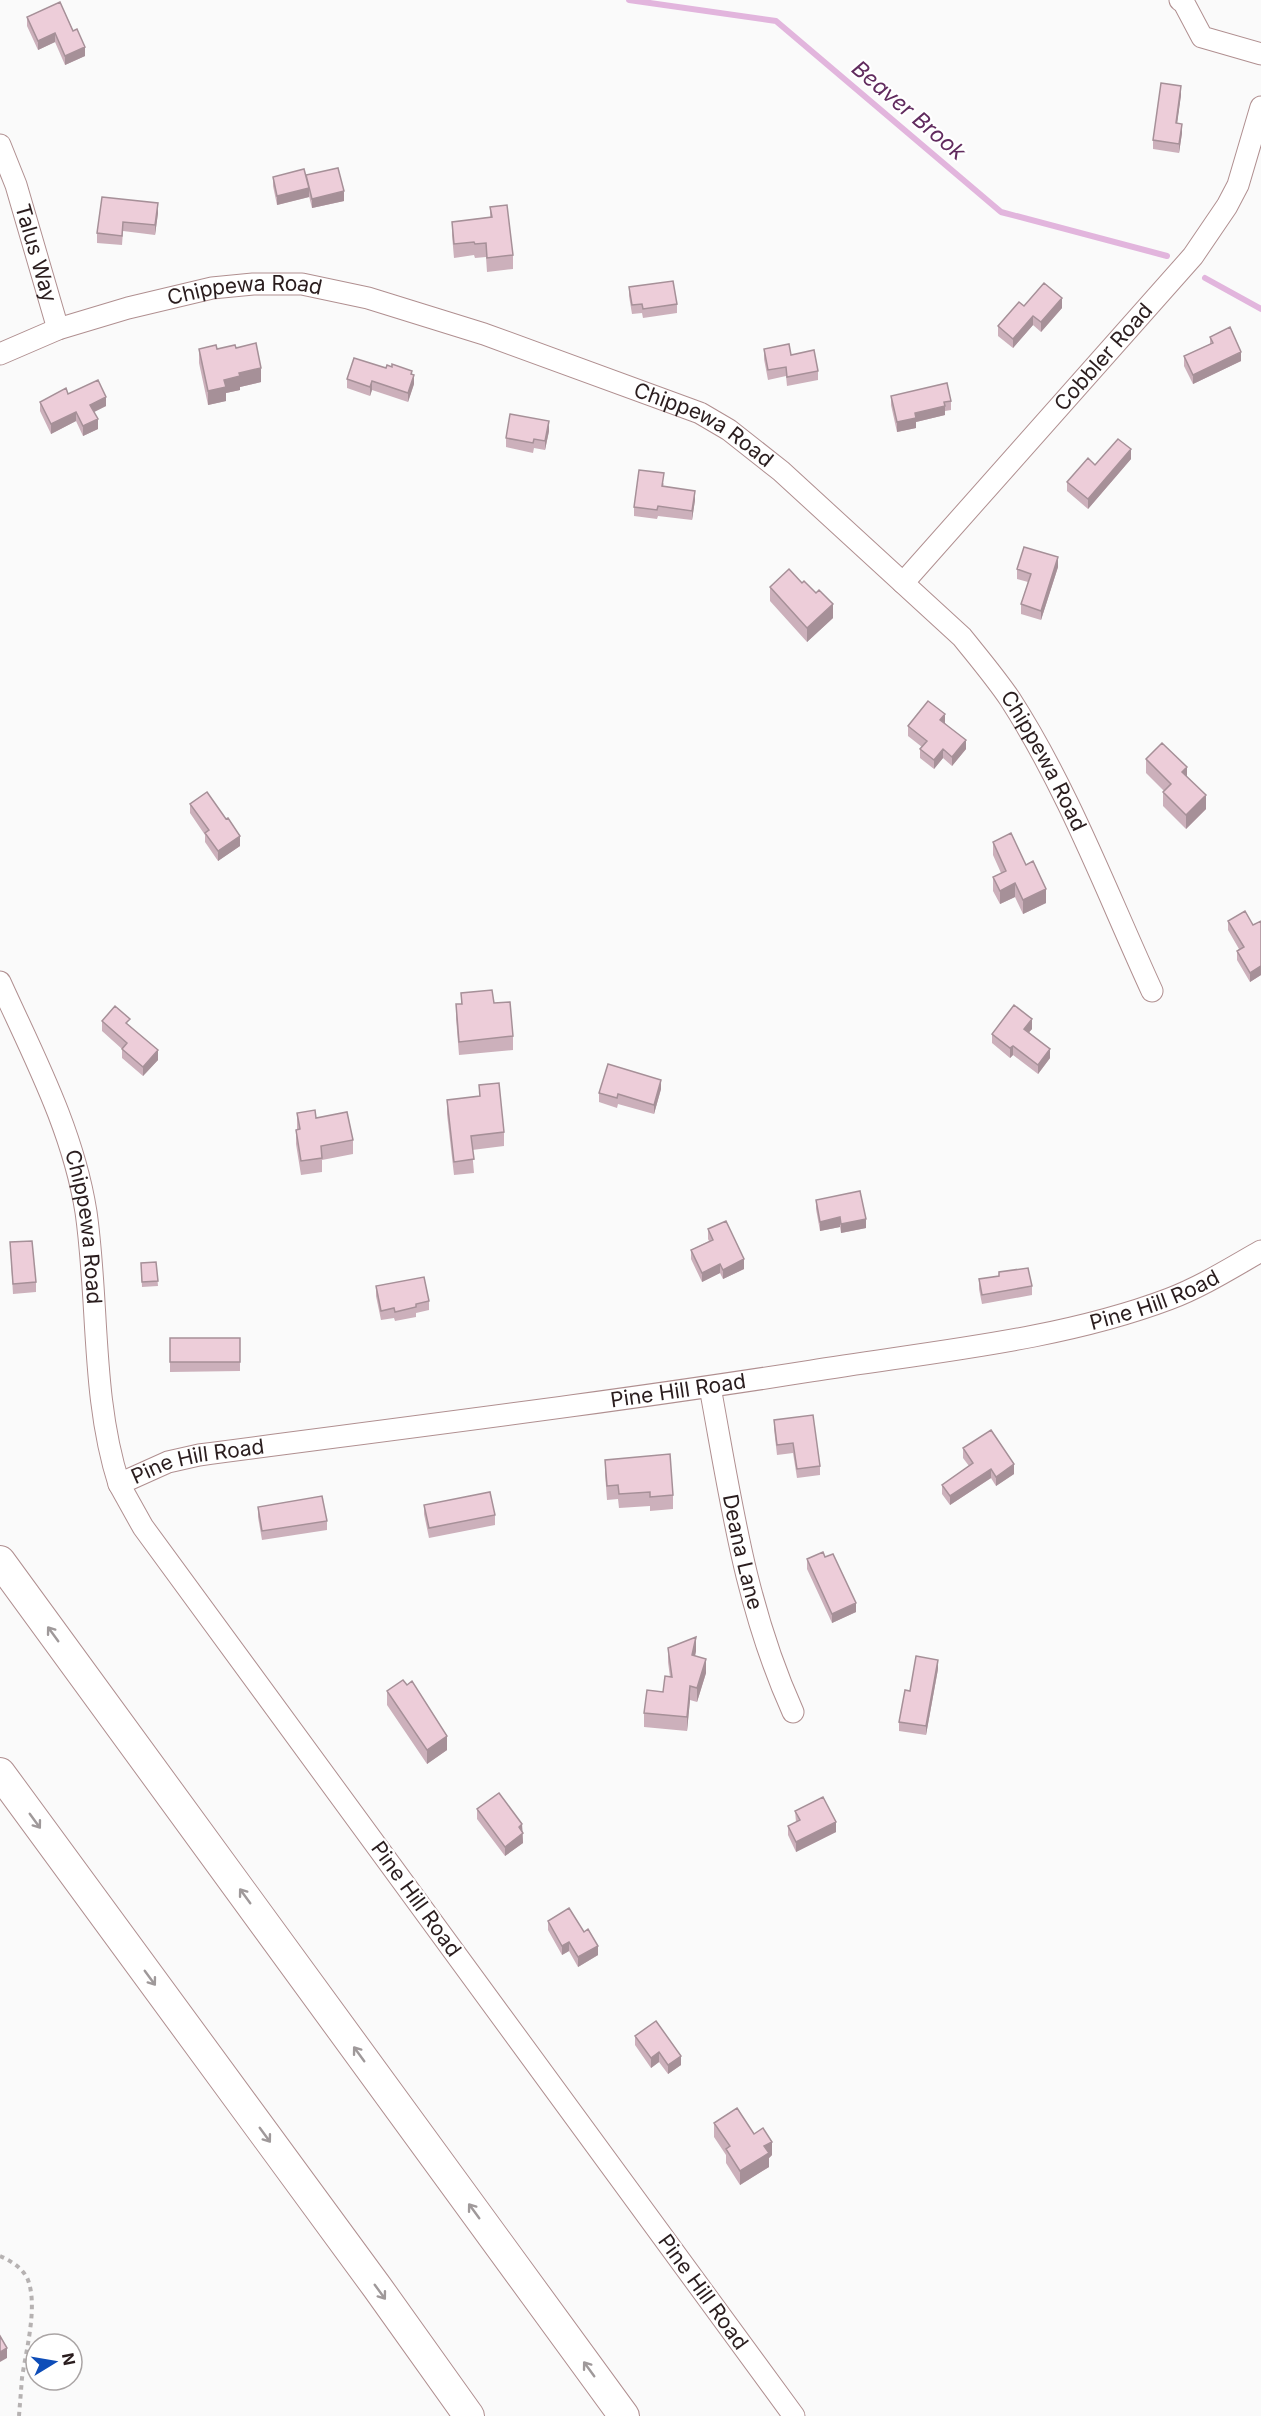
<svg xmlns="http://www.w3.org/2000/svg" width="1261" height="2416" font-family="Inter,sans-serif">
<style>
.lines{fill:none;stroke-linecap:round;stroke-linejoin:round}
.stream{stroke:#e2b5dd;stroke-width:6}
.minor-casing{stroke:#b08f90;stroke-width:23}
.highway-casing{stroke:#b08f90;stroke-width:32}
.path{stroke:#b6b2b2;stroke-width:4;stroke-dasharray:4.5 4.5;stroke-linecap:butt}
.minor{stroke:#fff;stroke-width:21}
.highway{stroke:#fff;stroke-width:30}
.wall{fill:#ccb0bb}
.shaded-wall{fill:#a69098}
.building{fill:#edcdd9;stroke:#a69098;stroke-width:1.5}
.oneway{stroke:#9f999a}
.labels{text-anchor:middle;stroke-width:4.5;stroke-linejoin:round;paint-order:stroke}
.street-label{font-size:21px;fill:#2a1d1e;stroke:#fff}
.water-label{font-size:22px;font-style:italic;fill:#612b5e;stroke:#fff}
</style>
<rect width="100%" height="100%" fill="#fafafa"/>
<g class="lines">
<path class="stream" d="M629,0l147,21 225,191 166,44
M1205,278l56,31"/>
<g class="minor-casing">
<g id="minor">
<path d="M1180,0l4,3 18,34 59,17"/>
<path id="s1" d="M0,145l16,40 42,144"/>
<path id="s2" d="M0,354l58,-25 70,-21 84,-20 41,-4h49l66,14 116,36 216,79 29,17 52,41 181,166c16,20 33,40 48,62 58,90 97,194 142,292"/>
<path id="s3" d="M903,583l290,-327 34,-50 11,-21 23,-78"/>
<path id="s4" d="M0,982c34,75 73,148 86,230 13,90 5,185 33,272"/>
<path id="s5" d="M710,1387c21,113 35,219 83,325"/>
<path id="s6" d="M794,2416l-651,-889 -24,-43 49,-22 31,-7c204,-27 408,-52 612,-84 117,-19 247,-30 358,-72 32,-12 62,-31 92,-48"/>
</g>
</g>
<g class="highway-casing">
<path id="highway" d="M0,1561l624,855
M0,1773l377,514 92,129"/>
</g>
<path class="path" d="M0,2256c11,5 23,12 28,24 10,27 -2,70 -6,98 -1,13 -2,25 -3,38"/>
<use href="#minor" class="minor"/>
<use href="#highway" class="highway"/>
</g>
<path class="wall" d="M60,2l25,54 -20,9 -10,-23 -17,8 -11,-24v-9z
M1181,95l-4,28 5,10 -3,20 -26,-4v-9z
M306,176l38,25 -32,7 -3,-12v1l-32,8 -4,-19v-9z
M102,197l56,16 -3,22 -32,-4 -1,14 -25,-2v-10z
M490,207l23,48v14l-26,3 -1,-15 -11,1 -1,-3 -20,3 -2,-23v-13l38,-5z
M629,287l48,17v9l-34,5 -1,-5 -10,1 -3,-18z
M1024,306l38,2 -21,24 -8,-7 -20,23 -15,-12v-10z
M1210,337l31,24 -48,23 -9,-18v-10l26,-12z
M236,348l25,34 -21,5v3l-14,3v8l-18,4 -9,-42v-14h18z
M764,349l27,6 27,16v9l-31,6 -1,-10 -18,4 -4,-21z
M386,368l26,6 2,10 -6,18 -36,-12 -2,6 -23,-8v-9z
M68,394l38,12 -12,6 4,17 -15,7 -7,-15 -25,13 -11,-23v-9z
M891,396l60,5v9l-6,1v4l-29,7v6l-19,4 -6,-27z
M549,431l-4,19 -11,-2 -1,5 -27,-6v-9z
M1131,459l-43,50 -21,-18v-9l28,-17z
M664,483l-1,4 32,13 -3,20 -34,-4 -1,3 -23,-3v-9z
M1058,567l-17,53 -20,-6v-10l7,-22 -11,-3v-10z
M802,583l31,35 -26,24 -37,-41v-14z
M945,723l21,26 -14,17 -9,-8 -9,11 -14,-11v-9l2,-2 -14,-11v-10z
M1146,759l41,18 19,32 -20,20 -23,-23v-14l1,-1 -18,-18z
M190,804l36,15 14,27 -22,15 -13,-19v-7l-15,-22z
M993,842l33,23 20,38 -23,11 -8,-17 -15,7 -7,-13v-14l8,-4 -8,-18z
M1228,921l25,4 8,-4v54l-11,7 -13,-22v-9l2,-2 -11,-19z
M461,993l33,10 19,33v14l-54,5 -3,-37v-14h5z
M102,1021l28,5 28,34 -15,16 -21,-18v-9l-20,-18z
M1032,1029l-3,3 21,26 -12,16 -25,-19 -3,3 -18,-15v-9z
M479,1085l25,47v14l-32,4 2,23 -20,2 -7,-61v-14l32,-4z
M661,1089l-7,25 -36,-10 -1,4 -18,-6v-9z
M297,1113l19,5 37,22v14l-31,6v12l-21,3 -5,-31v-14l1,-1z
M816,1200l50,28 -25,5 -1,-6 -20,4 -4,-22z
M708,1229l36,40 -21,10 -3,-6 -18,9 -11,-23v-9l18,-9 -1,-2z
M10,1242l26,40v10l-23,2z
M156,1262l2,24 -16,1 -1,-24z
M999,1272l33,14v9l-50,9 -3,-15v-10l20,-3z
M376,1286l53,15v9l-13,3v4l-21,4 -1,-3 -13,2 -5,-24z
M170,1338h70v33l-70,1z
M774,1420l46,46v9l-23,3 -4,-25 -16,2 -3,-26z
M963,1448l51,26 -18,12 -5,-8 -41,27 -8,-11v-9l27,-19 -6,-8z
M605,1460l68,35v14l-23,2v-5l-31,2 -1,-9 -11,1 -2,-27z
M424,1505l71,10v10l-66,13 -5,-24z
M258,1507l69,14v9l-65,10 -4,-23z
M825,1557l31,55 -24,11 -25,-54v-10z
M668,1648l28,3 -1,5 11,17 -9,29 -7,-2 -3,31 -43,-4v-14l19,-21 7,-15 -2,-15z
M938,1669l-12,66 -27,-4v-9l11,-31z
M387,1691l60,59 -20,14 -40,-59z
M477,1809l45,15 1,19 -18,13 -28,-37z
M795,1811l41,21 -40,20 -8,-17v-9l8,-4z
M548,1921l36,11 14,23 -20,12 -9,-16 -7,4 -14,-25z
M635,2036l46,29 -13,9 -9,-12 -8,6 -16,-23z
M714,2123l40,11 18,21 -3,3v9l-29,18 -14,-22v-8l-12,-18z"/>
<path class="shaded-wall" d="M55,33v9l-17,8v-9z
M85,47v9l-20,9v-9z
M1181,86v9l-5,37v-9z
M1182,124v9l-3,20v-9z
M309,188v9l-32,8v-9z
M344,191v10l-32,7v-9z
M158,203v10l-3,22v-10z
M1062,298v10l-21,24v-10z
M1033,316v9l-20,23v-9z
M1241,352v9l-48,23v-9z
M261,368v14l-21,5v3l-14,3v8l-18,4v-14l16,-11 15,-7z
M412,371v9l2,-5v9l-6,18v-9z
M372,381v9l-2,6v-9z
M106,397v9l-16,8v-9z
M945,406v9l-29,7v6l-19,4v-10l18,-9z
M76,412v9l-25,13v-10z
M98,419v10l-15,7v-10z
M549,421v10l-4,19v-9z
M1131,449v10l-43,50v-10z
M695,491v9l-3,20v-9z
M1058,557v10l-17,53v-9z
M833,604v14l-26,24v-14z
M945,714v10l-5,-4z
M966,740v9l-14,17v-9z
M943,749v9l-9,11v-9z
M1187,767v14l-5,-9z
M1206,795v14l-20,20v-14z
M240,836v10l-22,15v-10z
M1015,883v14l-15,7v-13z
M1046,889v14l-23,11v-14z
M1261,966v9l-11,7v-9z
M1032,1019v10l-8,9v-9z
M1013,1046v9l-3,3v-10z
M1050,1049v9l-12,16v-9z
M158,1050v10l-15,16v-9z
M661,1080v9l-7,25v-9z
M840,1217v10l-20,4v-9z
M866,1219v9l-25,5v-9z
M744,1259v10l-21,10v-9z
M720,1264v9l-18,9v-9z
M1014,1464v10l-18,12v-9z
M991,1469v9l-41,27v-9z
M856,1603v9l-24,11v-9z
M696,1637v14l-4,18v-14z
M706,1659v14l-9,29v-14z
M938,1660v9l-12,66v-9z
M690,1686v14l-3,31v-14z
M447,1736v14l-20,14v-14z
M836,1822v10l-40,20v-10z
M522,1824l1,19 -18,13v-9l14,-20z
M569,1942v9l-7,4v-9z
M598,1946v9l-20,12v-10z
M659,2052v10l-8,6v-10z
M681,2056v9l-13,9v-9z
M772,2142v13l-3,3v9l-29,18v-14l24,-25z
M7,2348v10l-7,4v-10z"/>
<path class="building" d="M60,2l13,29 4,-2 8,18 -20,9 -10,-23 -17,8 -11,-24z
M1161,83l20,3 -5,37 6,1 -3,20 -26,-4z
M338,168l6,23 -32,8 -6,-24z
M304,169l5,19 -32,8 -4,-19z
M102,197l56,6 -3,22 -32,-3 -1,14 -25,-3z
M507,205l6,50 -26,3 -1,-15 -11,1 -1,-2 -20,2 -2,-22 40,-5 -2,-10z
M673,281l4,23 -34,5 -1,-5 -10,1 -3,-18z
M1044,283l18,15 -21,24 -8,-6 -20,23 -15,-13 21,-24 5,4z
M1230,327l11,25 -48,23 -9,-19 29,-13 -3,-6z
M256,343l5,25 -22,5 1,3 -16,4 2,7 -18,4 -9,-42 17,-4 1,4 18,-4 1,3z
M789,344l2,11 23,-5 4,21 -31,6 -1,-10 -18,3 -4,-21z
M354,358l32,10 1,-3 5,2v-3l20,7 -1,3 3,1 -6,18 -36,-12 -2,6 -23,-8z
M98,380l8,17 -16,8 8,14 -15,7 -7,-14 -25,12 -11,-22 26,-14 2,6z
M947,383l4,18 -7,1 1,4 -30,7 1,5 -19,4 -6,-26z
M510,414l39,7 -4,20 -11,-2 -1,4 -27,-5z
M1118,439l13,10 -43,50 -21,-17 21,-24 7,7z
M639,470l25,3 -2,13 33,5 -3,20 -34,-5 -1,4 -23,-3z
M1024,547l34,10 -17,54 -20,-7 10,-30 -14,-5z
M789,569l13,14 2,-2 12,12 3,-3 14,14 -26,24 -37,-41z
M928,701l17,13 -5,6 26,20 -14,17 -9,-8 -9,11 -14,-11 7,-8 -19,-15z
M1162,743l25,24 -5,5 24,23 -20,20 -23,-23 8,-8 -25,-25z
M207,792l19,27 2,-1 12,18 -22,15 -13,-18 4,-3 -19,-26z
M1011,833l15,32 7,-4 13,28 -23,11 -8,-17 -15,8 -7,-14 13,-6 -13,-29z
M1245,911l8,14 8,-4v45l-11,7 -13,-22 7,-4 -16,-26z
M492,990l2,13 16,-1 3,34 -54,6 -3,-38h6l-1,-11z
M1014,1005l18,14 -8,10 26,20 -12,16 -25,-19 -3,2 -18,-14z
M115,1006l15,13 -4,4 32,27 -15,17 -21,-18 5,-6 -25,-22z
M608,1064l53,16 -7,25 -36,-11 -1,4 -18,-5z
M499,1083l5,49 -33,4 3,23 -20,3 -7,-62 33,-4 -1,-11z
M315,1110l1,8 31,-6 6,28 -32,6 1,12 -21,3 -5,-31 4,-1 -3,-16z
M860,1191l6,28 -25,5 -1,-7 -20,5 -4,-22z
M726,1221l18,38 -21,11 -3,-6 -18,9 -11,-23 22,-10 -5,-11z
M32,1241l4,41 -23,2 -3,-42z
M156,1262l2,19 -16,1 -1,-19z
M1028,1268l4,18 -50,9 -3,-16 20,-3v-4z
M424,1277l5,24 -13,3v3l-21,5 -1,-4 -13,3 -5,-25z
M170,1338h70v24h-70z
M813,1415l7,51 -23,3 -4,-26 -16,2 -3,-25z
M991,1430l23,34 -18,13 -5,-8 -41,27 -8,-11 31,-22 -10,-15z
M670,1454l3,41 -23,2v-5l-31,2 -1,-9 -11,1 -2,-26z
M490,1492l5,23 -66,13 -5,-23z
M322,1496l5,25 -65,10 -4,-24z
M823,1552l2,5 8,-3 23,49 -24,11 -25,-55z
M696,1637l-4,18 14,4 -9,29 -7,-2 -3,31 -43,-4 3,-23 16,2 2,-16 7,1 -4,-29z
M916,1656l22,4 -12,66 -27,-4 6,-32 5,1z
M403,1680l4,5 5,-4 35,55 -20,14 -40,-59z
M499,1793l23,31 -3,3 4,6 -18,14 -28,-38z
M823,1797l13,25 -40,20 -8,-16 12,-6 -5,-9z
M569,1908l15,24 4,-3 10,17 -20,11 -9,-15 -7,4 -14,-25z
M656,2021l25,35 -13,9 -9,-13 -8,6 -16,-22z
M737,2108l17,26 9,-6 9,14 -8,4 5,7 -29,18 -14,-22 4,-3 -16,-23z
M0,2336l7,12 -7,4z"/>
<defs><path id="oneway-shaft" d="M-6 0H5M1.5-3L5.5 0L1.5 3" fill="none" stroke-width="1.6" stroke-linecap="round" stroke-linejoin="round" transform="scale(1.5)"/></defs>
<g class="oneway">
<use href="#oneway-shaft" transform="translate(53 1634) rotate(-126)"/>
<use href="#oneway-shaft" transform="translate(35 1821) rotate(54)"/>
<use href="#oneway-shaft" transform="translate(245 1896) rotate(-126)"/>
<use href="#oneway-shaft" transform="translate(150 1978) rotate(54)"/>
<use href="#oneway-shaft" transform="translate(359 2054) rotate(-126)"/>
<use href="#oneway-shaft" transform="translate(265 2135) rotate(54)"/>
<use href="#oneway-shaft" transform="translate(474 2211) rotate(-126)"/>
<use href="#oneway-shaft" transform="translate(380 2292) rotate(54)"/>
<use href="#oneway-shaft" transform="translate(589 2369) rotate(-126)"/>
</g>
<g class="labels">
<g class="street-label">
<text dy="7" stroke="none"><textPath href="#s1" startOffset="114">Talus Way</textPath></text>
<text dy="7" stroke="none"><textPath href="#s2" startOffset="255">Chippewa Road</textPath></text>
<text dy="7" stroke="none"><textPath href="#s3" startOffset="302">Cobbler Road</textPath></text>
<text dy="7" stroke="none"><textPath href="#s2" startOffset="740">Chippewa Road</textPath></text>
<text dy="7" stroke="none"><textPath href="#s2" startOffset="1226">Chippewa Road</textPath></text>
<text dy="7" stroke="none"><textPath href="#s4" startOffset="261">Chippewa Road</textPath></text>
<text dy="7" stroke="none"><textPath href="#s6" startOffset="2206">Pine Hill Road</textPath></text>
<text dy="7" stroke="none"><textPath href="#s6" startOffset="1720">Pine Hill Road</textPath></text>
<text dy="7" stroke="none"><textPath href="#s6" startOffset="1234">Pine Hill Road</textPath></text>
<text dy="7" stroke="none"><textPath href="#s5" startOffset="168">Deana Lane</textPath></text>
<text transform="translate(416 1899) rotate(54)" y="7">Pine Hill Road</text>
<text transform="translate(703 2292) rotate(54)" y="7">Pine Hill Road</text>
</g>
<g class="water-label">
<text transform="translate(909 110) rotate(40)" y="8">Beaver Brook</text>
</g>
</g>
<g transform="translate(54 2362) rotate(79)"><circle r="28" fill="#ffffff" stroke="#aaa5a5" stroke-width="1.5"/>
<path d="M0-4.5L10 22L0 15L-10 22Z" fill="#0e4db8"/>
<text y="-9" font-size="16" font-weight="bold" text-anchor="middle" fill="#2a1d1e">N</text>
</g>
</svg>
